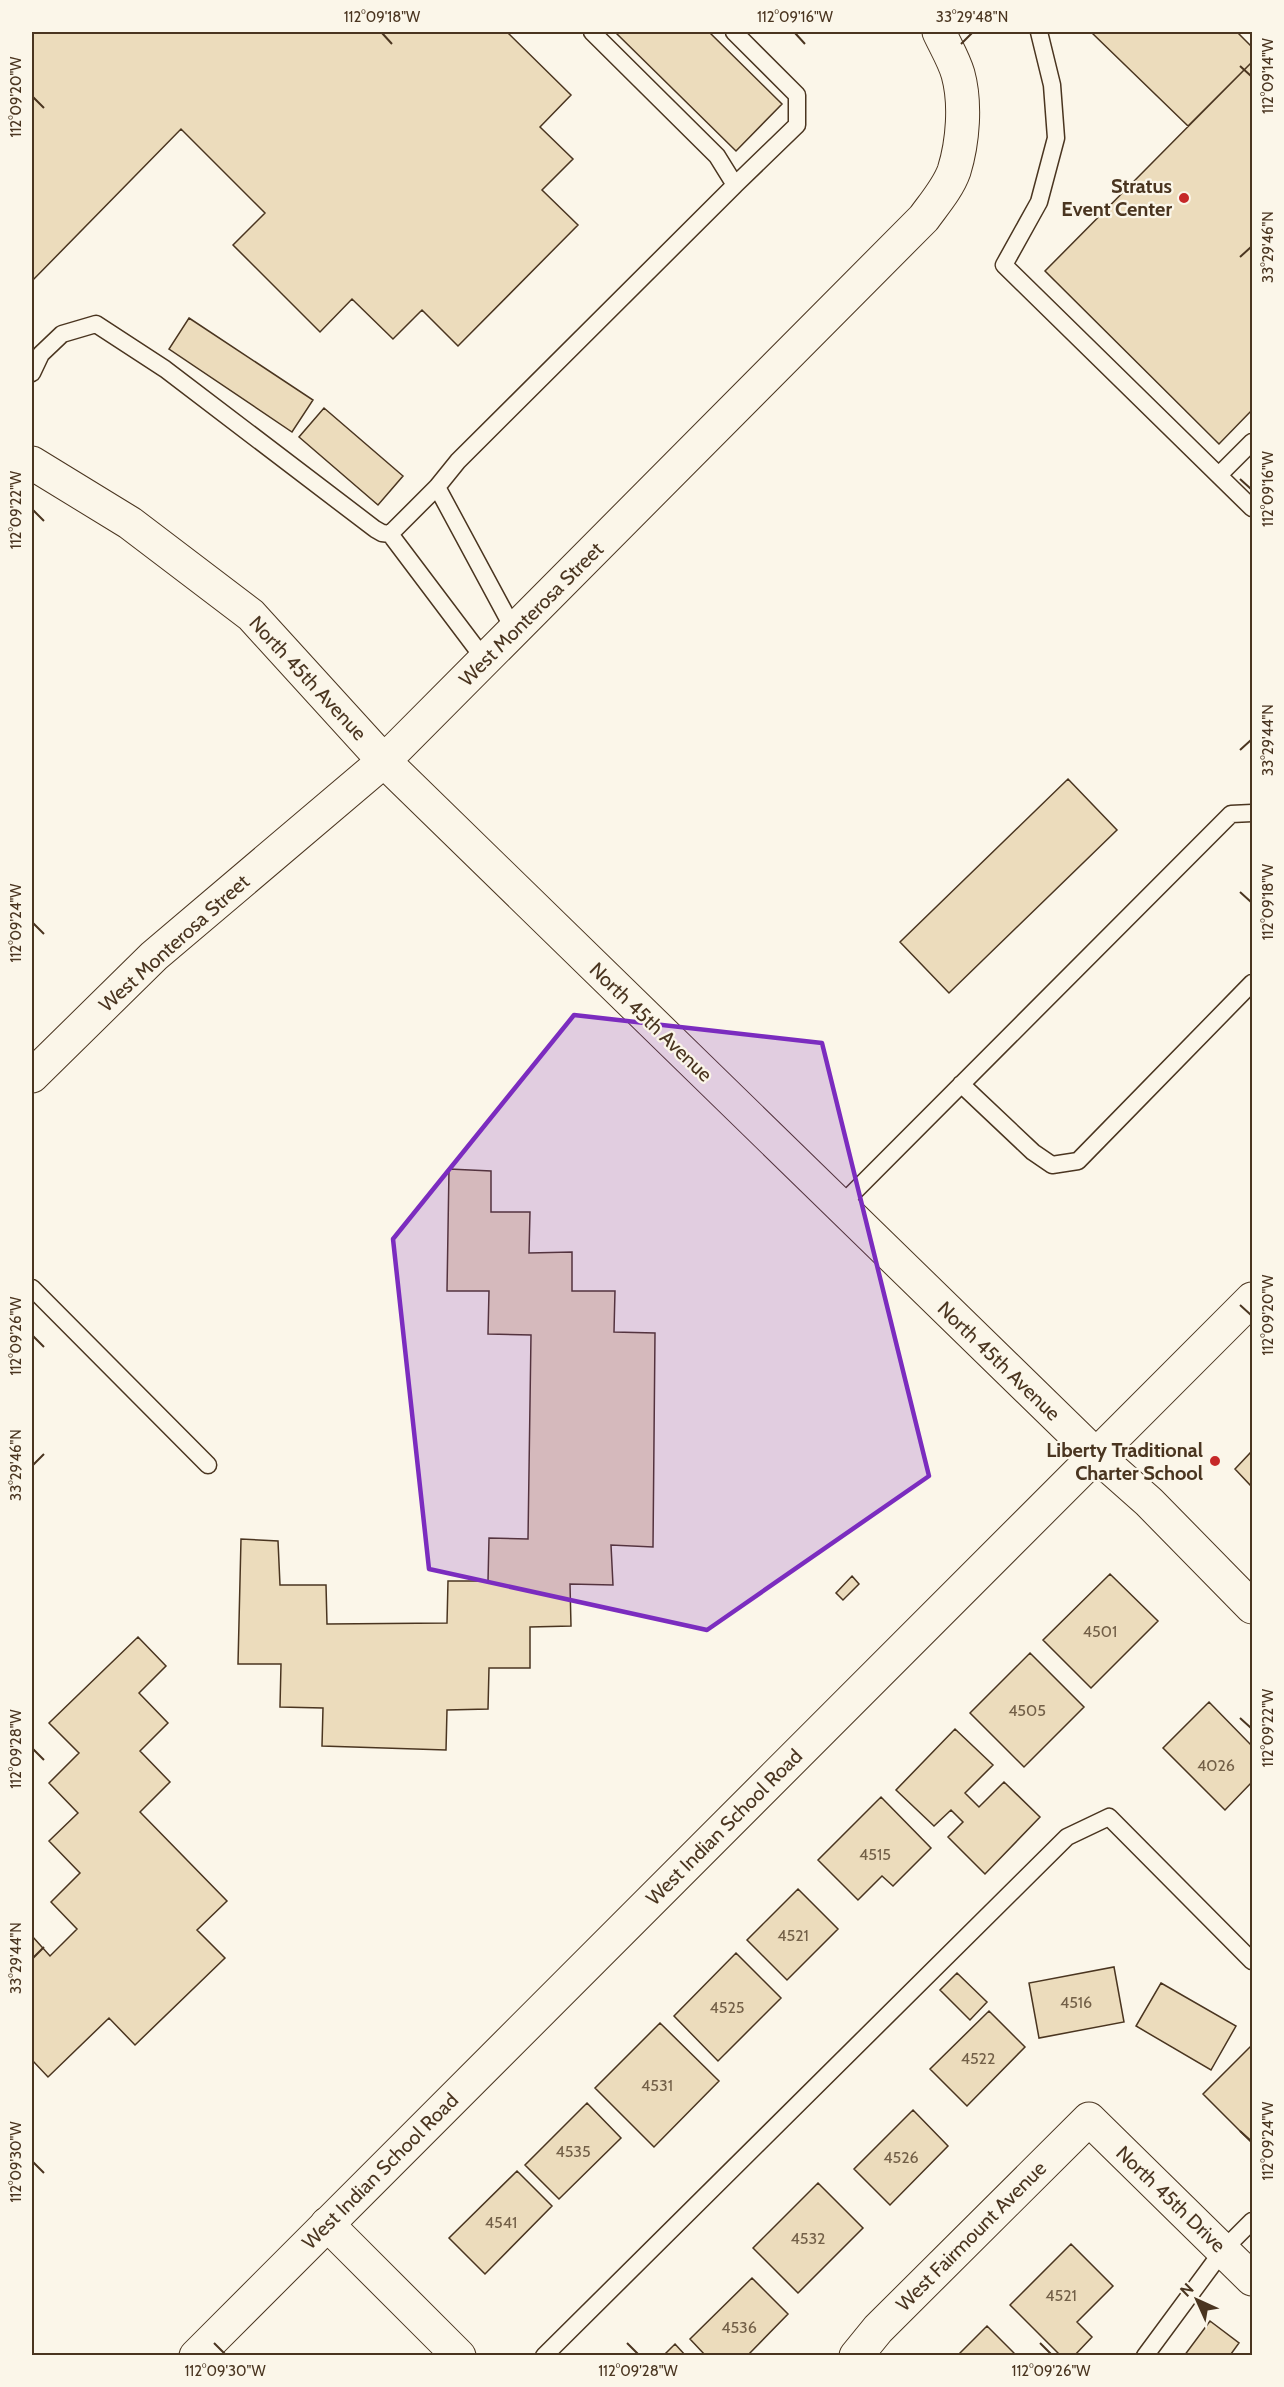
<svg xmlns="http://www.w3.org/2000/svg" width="1284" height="2387" font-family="Cabin,sans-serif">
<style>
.building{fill:#ecdcbc;stroke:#4a3520;stroke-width:1.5}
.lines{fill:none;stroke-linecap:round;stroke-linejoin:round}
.lane-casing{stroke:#4a3520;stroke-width:19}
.street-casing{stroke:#4a3520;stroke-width:35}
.secondary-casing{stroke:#4a3520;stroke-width:35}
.lane{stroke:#fbf6e9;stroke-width:16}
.street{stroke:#fbf6e9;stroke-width:33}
.secondary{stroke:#fbf6e9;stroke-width:33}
.marked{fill:#7b2cbf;fill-opacity:0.2;stroke:#7b2cbf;stroke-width:4.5;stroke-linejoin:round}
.ticks{fill:none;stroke:#4a3520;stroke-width:2}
.poi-dot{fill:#c62828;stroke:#fbf6e9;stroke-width:2}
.labels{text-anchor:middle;stroke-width:4.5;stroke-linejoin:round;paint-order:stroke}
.number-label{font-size:16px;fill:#725f47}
.poi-label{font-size:20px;font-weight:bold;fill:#4a3520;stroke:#fbf6e9;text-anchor:end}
.street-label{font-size:20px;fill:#4a3520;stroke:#fbf6e9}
.neatline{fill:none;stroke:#4a3520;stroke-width:2}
.ticks-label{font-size:15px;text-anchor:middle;fill:#4a3520}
</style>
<rect width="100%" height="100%" fill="#fbf6e9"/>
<path class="building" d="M32,32h475l64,63 -31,32 33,32 -31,31 36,35 -120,121 -36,-36 -29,29 -41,-40 -32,33 -87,-87 32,-32 -84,-84 -149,152z
M615,32h94l73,72 -46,47z
M1091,32h146l15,15v15l-64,64z
M1252,62v348l-33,34 -174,-173z
M189,318l124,82 -21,32 -123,-83z
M324,408l79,68 -25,29 -79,-68z
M1068,779l49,51 -168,163 -49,-51z
M449,1169l42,2v41h39l-1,41 43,-1v39h43l-1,41 41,1 -2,214 -42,-2 2,40 -43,-1 1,42 -41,1v41h-41l-1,41 -41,1 -1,40 -124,-4 1,-38 -43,-1 1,-43h-43l3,-125 37,2 2,44h46l1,39 120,-1 1,-42h40l1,-43 39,1 3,-204 -43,-1 1,-43h-42z
M1252,1451v36l-17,-18z
M1110,1574l48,47 -67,67 -48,-48z
M852,1576l7,8 -16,16 -7,-7z
M138,1637l28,29 -27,27 29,30 -28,28 30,31 -30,30 87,89 -30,29 28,28 -90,87 -26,-27 -61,59 -16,-17v-124l18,20 27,-27 -26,-27 29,-29 -31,-32 29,-28 -29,-30 30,-30 -30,-30z
M1030,1653l54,54 -60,60 -54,-54z
M1209,1702l43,44v36l-27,28 -62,-62z
M955,1729l38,36 -28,28 14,14 25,-25 36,35 -55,57 -37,-37 15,-15 -12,-12 -17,16 -38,-36z
M881,1797l50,51 -38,38 -11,-10 -24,24 -40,-40z
M798,1889l40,40 -51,51 -40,-40z
M736,1953l45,45 -63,63 -44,-45z
M1114,1967l10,55 -85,16 -10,-55z
M957,1973l30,29 -17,18 -30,-30z
M1161,1983l75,43 -25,44 -75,-44z
M989,2011l36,36 -58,59 -37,-37z
M660,2023l59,58 -65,66 -59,-59z
M1252,2045v98l-49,-49z
M587,2103l34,35 -62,61 -34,-34z
M913,2110l35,36 -58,59 -36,-36z
M517,2171l35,35 -67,68 -36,-36z
M818,2183l45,45 -65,65 -45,-45z
M1071,2244l42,42 -36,36 15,15 -18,19h-13l-51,-51z
M752,2278l36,36 -41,42h-41l-16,-17z
M1210,2321l29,22 -8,11 2,2h-49z
M987,2326l30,30h-60z
M675,2344l11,12h-23z"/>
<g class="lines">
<g class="lane-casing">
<path id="lane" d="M734,32l63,63v30l-62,60
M1039,32l13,53 4,53 -17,64 -35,63 248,243
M32,373l9,-19 21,-20 34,-10 69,45 210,160 7,4 8,1 47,-47 21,-26 277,-276 -18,-29 -125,-124
M1219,475l33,-33
M437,487l77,143
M390,534l95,126
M961,1084l72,68 19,13 26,-4 174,-178
M840,1206l391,-392 21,-1
M32,1288l176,177
M544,2356l523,-519 42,-20 143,144
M1145,2356l79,-107 28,-28"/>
</g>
<g class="street-casing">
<path id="street" d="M32,463l98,60 121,92 133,146 712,694 53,47 103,105
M32,1076l122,-120 230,-195 540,-543c10,-14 24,-30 30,-47 9,-29 12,-68 4,-97 -4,-14 -13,-29 -19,-42
M327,2224l132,132
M856,2356l22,-27 211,-210 163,160"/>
</g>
<g class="secondary-casing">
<path id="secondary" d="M196,2356l1056,-1057"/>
</g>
<use href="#lane" class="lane"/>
<use href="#street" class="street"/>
<use href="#secondary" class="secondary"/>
</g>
<path class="marked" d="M574,1015l248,28 107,433 -222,154 -278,-61 -36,-330z"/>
<path class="ticks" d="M382,33l10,11M795,33l10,11M961,44l11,-11M1240,66l11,10M33,97l11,11M1240,257l11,-10M1240,479l11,10M33,510l11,11M1240,750l11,-10M1240,892l11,10M33,923l11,11M1240,1305l11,10M33,1336l11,11M33,1465l11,-11M1240,1718l11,10M33,1749l11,11M33,1958l11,-11M1240,2131l11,10M33,2162l11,11M214,2343l11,11M627,2343l11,11M1040,2343l11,11"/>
<g class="poi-dot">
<circle cx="1184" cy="198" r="6"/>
<circle cx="1215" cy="1461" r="6"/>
</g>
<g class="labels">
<g class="number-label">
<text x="1100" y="1637">4501</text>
<text x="1027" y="1716">4505</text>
<text x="1216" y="1771">4026</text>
<text x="875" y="1860">4515</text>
<text x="793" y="1941">4521</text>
<text x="1076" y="2008">4516</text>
<text x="727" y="2013">4525</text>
<text x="978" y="2064">4522</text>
<text x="657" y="2091">4531</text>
<text x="573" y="2157">4535</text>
<text x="901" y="2163">4526</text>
<text x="501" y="2228">4541</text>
<text x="808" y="2244">4532</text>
<text x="1061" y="2301">4521</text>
<text x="739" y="2333">4536</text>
</g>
<g class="poi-label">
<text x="1172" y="193">Stratus<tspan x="1172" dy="23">Event Center</tspan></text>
<text x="1203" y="1457">Liberty Traditional<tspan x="1203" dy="23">Charter School</tspan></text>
</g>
<g class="street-label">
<text transform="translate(531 614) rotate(-45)" y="7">West Monterosa Street</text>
<text transform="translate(308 678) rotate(47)" y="7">North 45th Avenue</text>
<text transform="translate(174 943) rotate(-42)" y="7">West Monterosa Street</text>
<text transform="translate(651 1022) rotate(44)" y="7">North 45th Avenue</text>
<text transform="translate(999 1361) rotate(44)" y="7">North 45th Avenue</text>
<text transform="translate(724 1827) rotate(-45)" y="7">West Indian School Road</text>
<text transform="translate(380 2171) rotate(-45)" y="7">West Indian School Road</text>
<text transform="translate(1171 2199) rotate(44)" y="7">North 45th Drive</text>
<text transform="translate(971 2236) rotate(-45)" y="7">West Fairmount Avenue</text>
</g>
</g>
<rect width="1284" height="2387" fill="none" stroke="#fbf6e9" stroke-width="66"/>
<g transform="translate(1197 2300) rotate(315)" stroke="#fbf6e9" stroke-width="4.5" paint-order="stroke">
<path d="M0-4.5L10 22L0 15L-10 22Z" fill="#4a3520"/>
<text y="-9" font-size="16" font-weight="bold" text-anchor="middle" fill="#4a3520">N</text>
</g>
<rect x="33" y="33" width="1218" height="2321" class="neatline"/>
<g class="ticks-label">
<text x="382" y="22">112°09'18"W</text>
<text x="795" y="22">112°09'16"W</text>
<text x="972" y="22">33°29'48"N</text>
<text transform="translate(1268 76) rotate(-90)" y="5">112°09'14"W</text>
<text transform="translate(16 97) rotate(-90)" y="5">112°09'20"W</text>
<text transform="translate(1268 247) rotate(-90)" y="5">33°29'46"N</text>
<text transform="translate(1268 489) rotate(-90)" y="5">112°09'16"W</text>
<text transform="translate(16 510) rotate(-90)" y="5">112°09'22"W</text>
<text transform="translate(1268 740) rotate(-90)" y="5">33°29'44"N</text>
<text transform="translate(1268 902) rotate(-90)" y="5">112°09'18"W</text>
<text transform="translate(16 923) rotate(-90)" y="5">112°09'24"W</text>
<text transform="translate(1268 1315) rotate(-90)" y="5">112°09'20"W</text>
<text transform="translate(16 1336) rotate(-90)" y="5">112°09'26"W</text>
<text transform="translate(16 1465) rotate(-90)" y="5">33°29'46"N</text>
<text transform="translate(1268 1728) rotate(-90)" y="5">112°09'22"W</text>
<text transform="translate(16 1749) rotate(-90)" y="5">112°09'28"W</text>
<text transform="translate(16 1958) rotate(-90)" y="5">33°29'44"N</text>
<text transform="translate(1268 2141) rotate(-90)" y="5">112°09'24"W</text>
<text transform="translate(16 2162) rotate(-90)" y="5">112°09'30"W</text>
<text x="225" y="2376">112°09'30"W</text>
<text x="638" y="2376">112°09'28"W</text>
<text x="1051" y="2376">112°09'26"W</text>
</g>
</svg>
